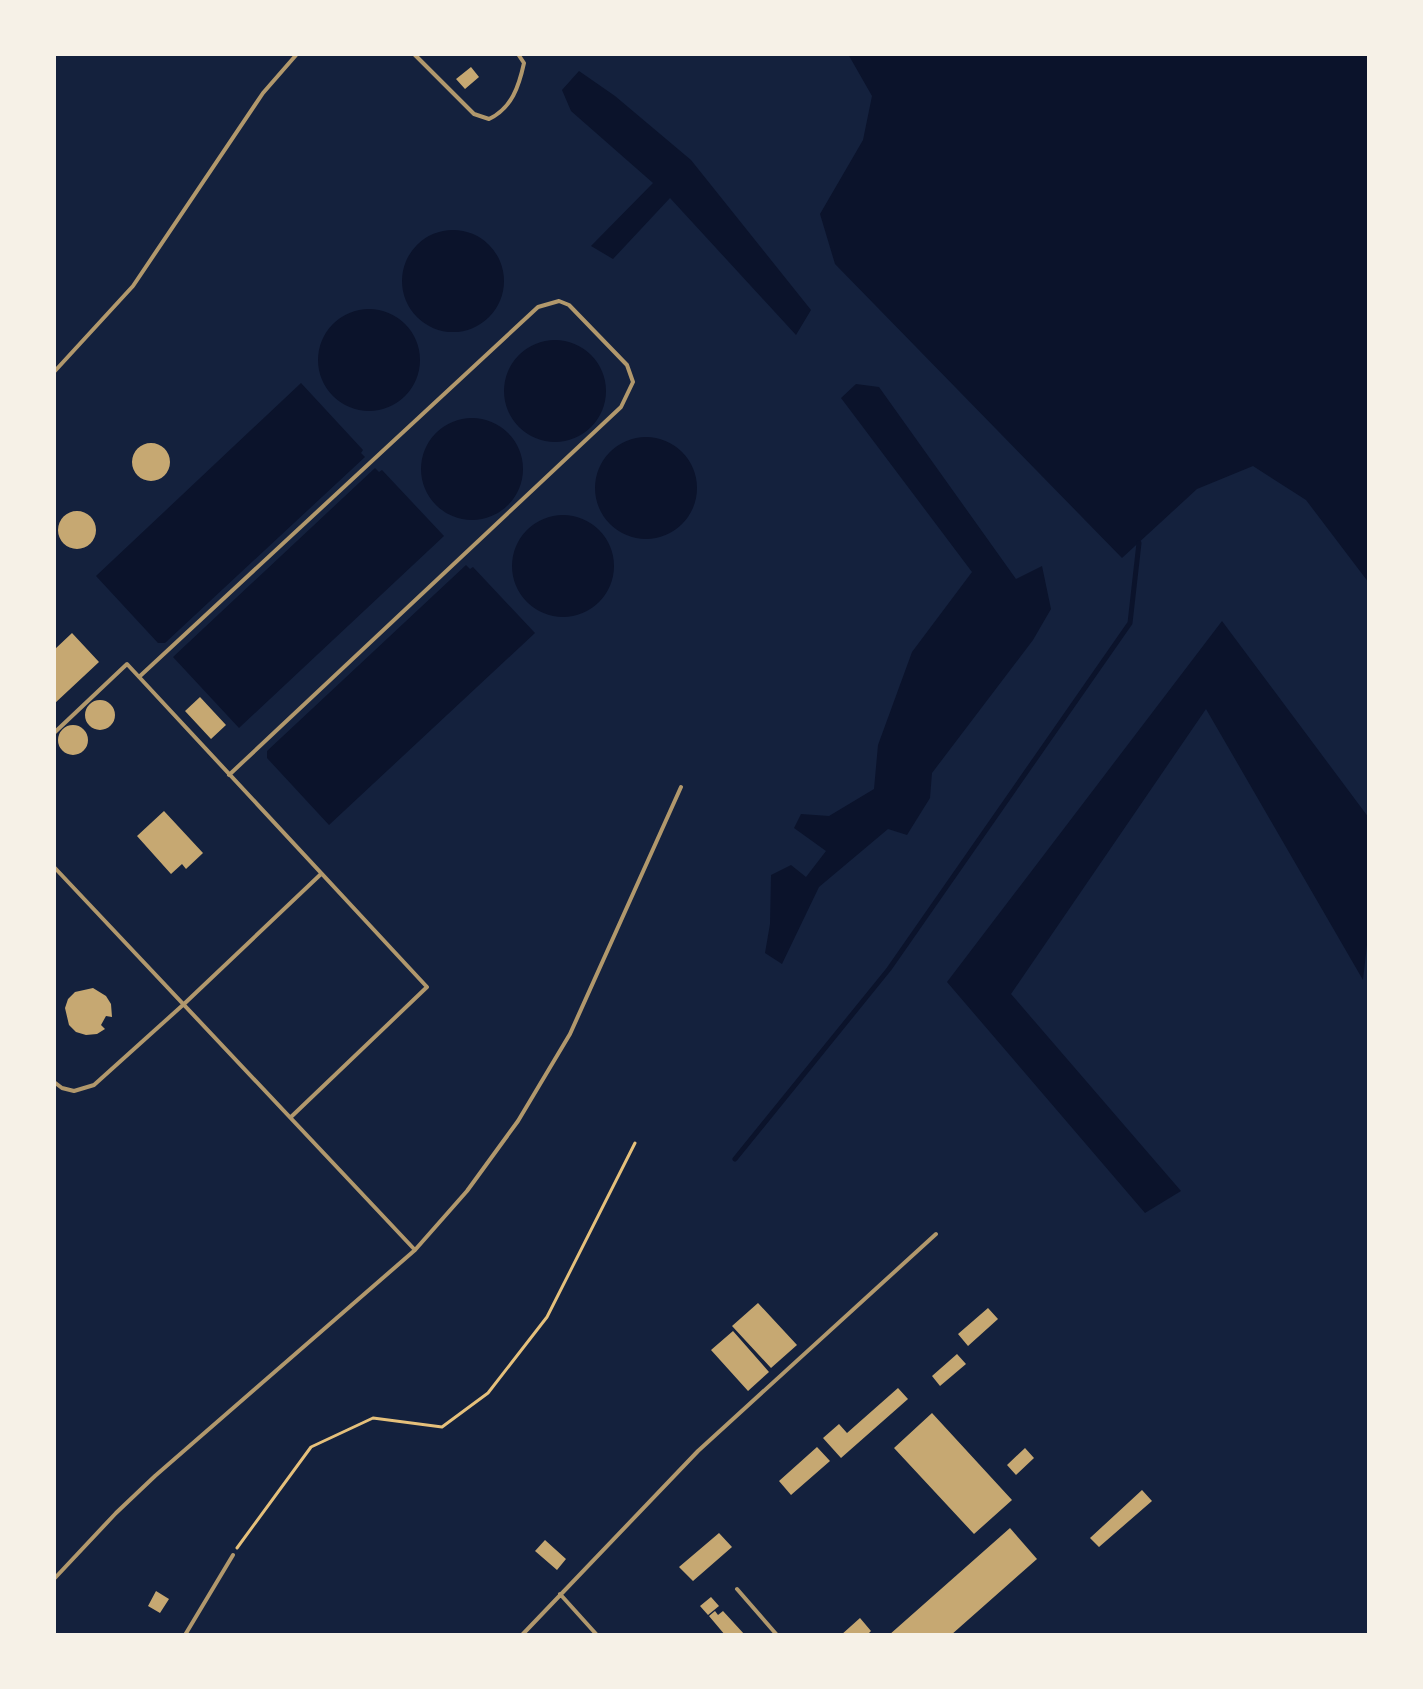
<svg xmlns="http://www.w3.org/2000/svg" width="1423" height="1689" font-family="'DejaVu Sans',sans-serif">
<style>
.water{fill:#0b132b}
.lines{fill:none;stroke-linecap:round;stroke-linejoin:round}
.stream{stroke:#0b132b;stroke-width:5}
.building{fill:#c6a872}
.path{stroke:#e5c07b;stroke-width:3}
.service{stroke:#b1986c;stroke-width:4}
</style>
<rect width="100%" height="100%" fill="#14213d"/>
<path class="water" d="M848,54h521v529l-63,-83 -53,-34 -56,23 -75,69 -287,-294 -15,-50 43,-74 9,-44z
M579,71l36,25 76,64 120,150 -15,25 -126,-137 -57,61 -22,-13 62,-63 -82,-72 -9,-21z
M402 281a51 51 0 1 1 102 0a51 51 0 1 1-102 0Z
M318 360a51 51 0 1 1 102 0a51 51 0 1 1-102 0Z
M504 391a51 51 0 1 1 102 0a51 51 0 1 1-102 0Z
M301,383l62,67 -2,3 4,4 -200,186h-7l-62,-67z
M856,384l23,3 137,192 26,-13 9,43 -18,31 -101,133 -2,25 -23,37 -19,-6 -69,58 -37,77 -17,-11 5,-29 1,-49 20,-10 15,12 20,-26 -32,-23 7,-14 28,2 45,-27 4,-44 34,-93 60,-80 -131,-174z
M421 469a51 51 0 1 1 102 0a51 51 0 1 1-102 0Z
M595 488a51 51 0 1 1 102 0a51 51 0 1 1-102 0Z
M375,468l4,4 3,-2 62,66 -205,192 -66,-71z
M512 566a51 51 0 1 1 102 0a51 51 0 1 1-102 0Z
M466,565l4,4 3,-2 62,66 -206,192 -62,-67v-7z
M1222,621l147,197v109l-6,53 -157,-271 -195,285 170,197 -36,22 -198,-231z"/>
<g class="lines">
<path class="stream" d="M735,1159l154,-190 241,-346 9,-80"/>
</g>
<path class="building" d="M471,67l8,10 -14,12 -9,-10z
M132 462a19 19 0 1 1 38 0a19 19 0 1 1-38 0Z
M58 530a19 19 0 1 1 38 0a19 19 0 1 1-38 0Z
M72,633l27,29 -45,42v-54z
M200,697l26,28 -15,14 -26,-28z
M85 715a15 15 0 1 1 30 0a15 15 0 1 1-30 0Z
M58 740a15 15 0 1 1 30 0a15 15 0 1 1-30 0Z
M164,811l39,42 -17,16 -4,-5 -11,10 -34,-38z
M93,988l13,8 5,8 1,13 -6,-1 -5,9 4,4 -8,5 -11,1 -10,-3 -7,-7 -4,-17 3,-9 7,-7z
M758,1303l39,42 -26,23 -39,-42z
M988,1308l10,11 -30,27 -10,-12z
M733,1331l36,41 -21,19 -37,-41z
M957,1354l9,10 -26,22 -8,-10z
M898,1388l10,11 -67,59 -18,-20 16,-14 8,9z
M932,1413l80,87 -38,34 -80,-86z
M817,1447l13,14 -39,34 -12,-14z
M1025,1448l9,10 -18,17 -9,-10z
M1142,1490l10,11 -53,46 -9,-9z
M1010,1528l27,31 -86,76h-62z
M719,1533l13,14 -39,34 -14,-14z
M545,1540l21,19 -9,11 -22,-19z
M156,1591l13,8 -9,14 -12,-7z
M711,1597l8,9 -11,9 -8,-9z
M715,1611l3,4 5,-4 22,24h-20l-16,-19z
M860,1618l11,13 -4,4h-26z"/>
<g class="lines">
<path class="path" d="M237,1548l74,-101 62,-29 69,9 46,-34 59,-76 88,-174"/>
<path class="service" d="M414,54l60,60 15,5c23,-11 30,-33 35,-56l-6,-9
M54,372l79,-86 130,-193 34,-39
M139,677l399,-370 21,-6 10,4 58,60 6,17 -12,25 -392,368
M54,733l73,-69 300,323 -136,130
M54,867l361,383
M54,1082l8,6 12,3 20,-6 90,-81 137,-130
M54,1579l62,-66 39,-37 260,-226 52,-59 51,-70 52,-87 111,-247
M737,1589l40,46
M560,1594l37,41
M185,1635l48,-80
M522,1635l176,-184 238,-217"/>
</g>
<rect width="1423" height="1689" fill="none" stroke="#f6f1e7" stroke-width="112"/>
</svg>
